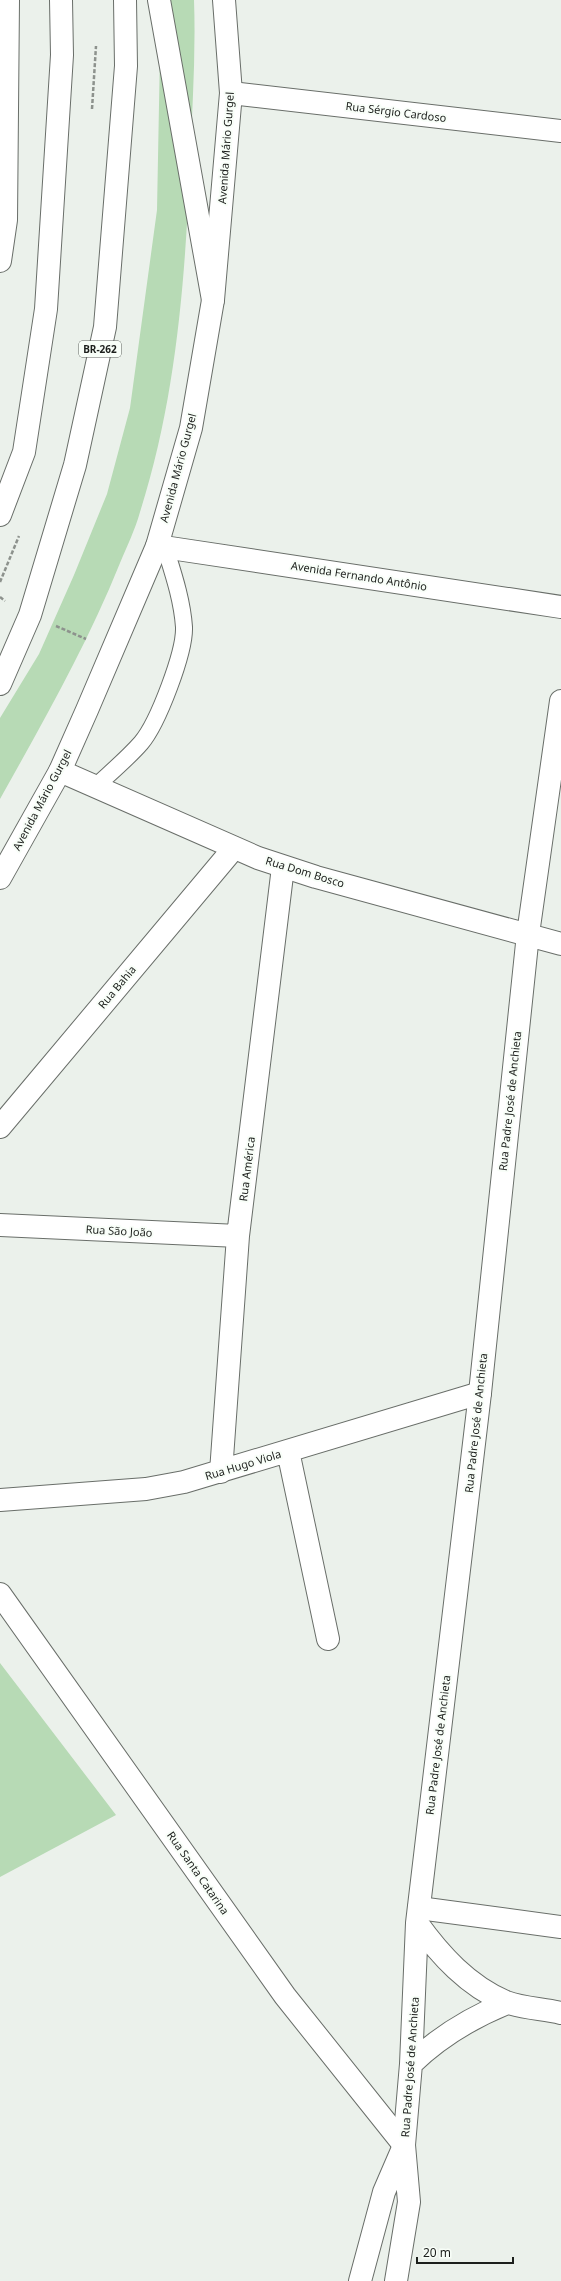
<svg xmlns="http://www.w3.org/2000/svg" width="561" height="2281" font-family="'Noto Sans',sans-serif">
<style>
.green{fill:#b7dab5}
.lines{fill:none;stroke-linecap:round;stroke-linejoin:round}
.service-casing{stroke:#696e69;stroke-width:18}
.minor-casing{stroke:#696e69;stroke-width:24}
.tertiary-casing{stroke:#696e69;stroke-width:24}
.secondary-casing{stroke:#696e69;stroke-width:24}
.primary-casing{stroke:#696e69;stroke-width:24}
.path{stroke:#8d928d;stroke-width:2.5;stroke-dasharray:4 2;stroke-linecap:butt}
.service{stroke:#fff;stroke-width:16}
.minor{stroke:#fff;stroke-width:22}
.tertiary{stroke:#fff;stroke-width:22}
.secondary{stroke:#fff;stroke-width:22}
.primary{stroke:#fff;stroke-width:22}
.labels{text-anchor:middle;stroke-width:4;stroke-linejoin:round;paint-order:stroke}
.shield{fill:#f8fef8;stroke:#5e625e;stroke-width:1}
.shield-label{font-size:10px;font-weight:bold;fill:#1c1f1c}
.street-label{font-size:11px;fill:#1c1f1c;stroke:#f8fef8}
</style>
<rect width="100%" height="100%" fill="#ebf1eb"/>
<path class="green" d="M161,0h33c2,55 -2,109 -4,164 -5,117 -14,235 -50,348 -5,18 -13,34 -20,51 -33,82 -77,159 -120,236v-81l39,-64 35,-79 33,-81 23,-86 27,-198z
M0,1663l116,152 -116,62z"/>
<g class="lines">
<g class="service-casing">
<path id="service" d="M95,787c15,-14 32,-28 46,-44 17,-20 44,-91 43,-116 -2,-28 -11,-54 -19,-80"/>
</g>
<g class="minor-casing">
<path id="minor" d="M231,93l330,38
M157,546l404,61
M0,1127l234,-279
M0,1225l238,11
M288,1451l40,188
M221,1472l17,-236 45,-369
M0,1500l146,-11 38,-7 296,-89
M0,1594l285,402 119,149
M419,1908l142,19"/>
</g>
<g class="tertiary-casing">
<path id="tertiary" d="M60,771l198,87 58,19 245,67
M417,1923c23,32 51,63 89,79 15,6 39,7 55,11
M411,2064c29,-28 59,-46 96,-61
M360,2281l24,-89 19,-44
M396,2281l13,-79 -5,-57 7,-81 6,-141 63,-530 48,-459 33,-233"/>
</g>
<g class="secondary-casing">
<path id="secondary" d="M0,261l6,-41 2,-220
M0,878l60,-107 27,-61 70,-164 34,-118 22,-128 18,-207 -7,-93"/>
</g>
<g class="primary-casing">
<path id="primary" d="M159,0l54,300
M0,515l24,-63 22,-143 16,-254 -1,-55
M0,684l30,-69 45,-150 30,-138 21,-261 -1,-66"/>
</g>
<path class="path" d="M92,109l4,-63
M0,582l19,-46
M0,597l5,4
M56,626l30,13"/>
<use href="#service" class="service"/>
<use href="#minor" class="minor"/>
<use href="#tertiary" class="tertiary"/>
<use href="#secondary" class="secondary"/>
<use href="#primary" class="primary"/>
</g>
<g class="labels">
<rect class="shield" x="79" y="341" width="42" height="16" rx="3"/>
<g class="shield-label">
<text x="100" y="353">BR-262</text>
</g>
<g class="street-label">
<text transform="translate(396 112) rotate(7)" y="4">Rua Sérgio Cardoso</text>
<text transform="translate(226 148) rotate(-86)" y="4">Avenida Mário Gurgel</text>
<text transform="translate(178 468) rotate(-75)" y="4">Avenida Mário Gurgel</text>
<text transform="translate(359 576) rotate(9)" y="4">Avenida Fernando Antônio</text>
<text transform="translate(42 800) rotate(-62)" y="4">Avenida Mário Gurgel</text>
<text transform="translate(305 872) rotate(17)" y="4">Rua Dom Bosco</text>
<text transform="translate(117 987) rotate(-50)" y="4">Rua Bahia</text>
<text transform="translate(510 1101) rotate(-84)" y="4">Rua Padre José de Anchieta</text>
<text transform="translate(247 1169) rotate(-83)" y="4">Rua América</text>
<text transform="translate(119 1231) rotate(3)" y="4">Rua São João</text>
<text transform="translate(476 1423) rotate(-84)" y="4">Rua Padre José de Anchieta</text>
<text transform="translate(243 1465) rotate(-17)" y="4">Rua Hugo Viola</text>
<text transform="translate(438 1745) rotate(-83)" y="4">Rua Padre José de Anchieta</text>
<text transform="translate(198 1873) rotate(55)" y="4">Rua Santa Catarina</text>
<text transform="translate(410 2067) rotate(-86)" y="4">Rua Padre José de Anchieta</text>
</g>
</g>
<path d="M417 2257v6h96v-6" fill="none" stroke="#1c1f1c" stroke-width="2"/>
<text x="423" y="2257" font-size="12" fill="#1c1f1c" stroke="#f8fef8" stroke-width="3" paint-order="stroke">20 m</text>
</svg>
